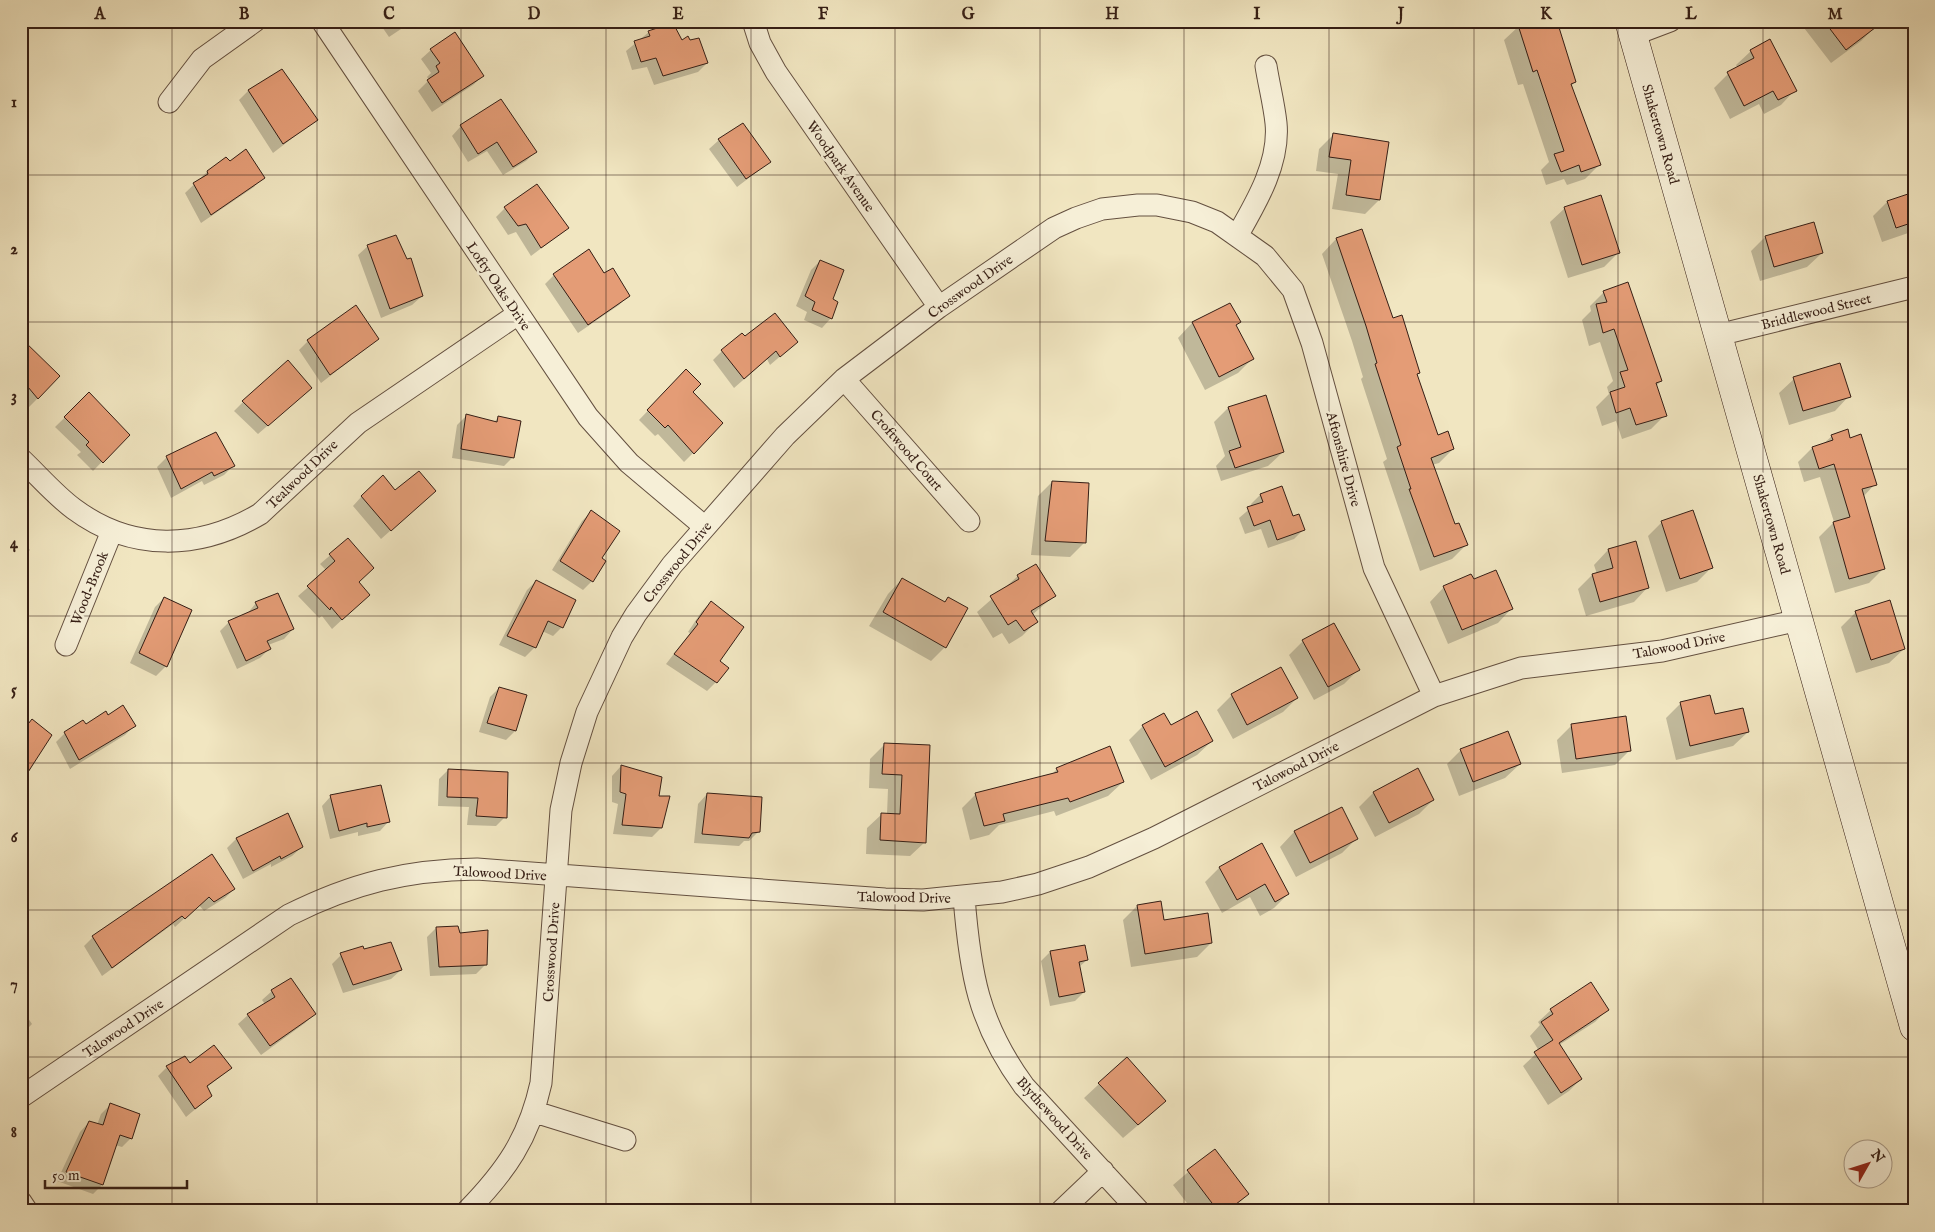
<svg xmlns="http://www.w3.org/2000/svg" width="1935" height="1232" font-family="'IM FELL English',serif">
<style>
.shadow{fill:#0003}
.building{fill:#e49c76;stroke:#351e15}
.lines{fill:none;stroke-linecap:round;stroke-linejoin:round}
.street-casing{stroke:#645040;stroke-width:23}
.secondary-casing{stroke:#351e15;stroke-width:29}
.street{stroke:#f6efd7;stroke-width:21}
.secondary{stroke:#f6efd7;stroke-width:28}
.grid{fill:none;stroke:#351e15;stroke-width:1;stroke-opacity:0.55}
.labels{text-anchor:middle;stroke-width:5;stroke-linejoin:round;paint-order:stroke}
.street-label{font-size:14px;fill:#351e15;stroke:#f6efd7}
.neatline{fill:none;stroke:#351e15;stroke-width:2}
.grid-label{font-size:16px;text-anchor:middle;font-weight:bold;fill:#351e15}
</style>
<rect width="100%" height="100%" fill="#f1e6c1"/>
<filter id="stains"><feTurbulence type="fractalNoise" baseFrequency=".004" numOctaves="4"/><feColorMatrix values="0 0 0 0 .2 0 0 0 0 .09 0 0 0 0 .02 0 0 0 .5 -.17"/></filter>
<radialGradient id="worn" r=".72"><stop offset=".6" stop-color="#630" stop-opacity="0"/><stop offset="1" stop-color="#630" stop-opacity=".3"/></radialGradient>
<path class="shadow" d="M378,21h35l-24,16z
M1804,21h67l4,6 -14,14 -30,22 -30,-39z
M1519,26l56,56 -4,4 28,79 -14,14 -18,6 -3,-6 -18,6 -5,-15 8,-8 -26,-78 -5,1 -14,-45z
M649,32l33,10 25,21 -9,9 -44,13 -7,-18 -15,3 -6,-19z
M431,50l52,26 -10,9 -41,27 -14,-21 11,-11 -2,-3 4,-4 -10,-14z
M1751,51l44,39 -14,15 -17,9 -5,-10 -29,15 -16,-31 14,-14 10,-6 -2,-3z
M281,71l35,49 -43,33 -34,-53 9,-9z
M743,124l27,38 -33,25 -28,-38 10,-9z
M461,126l74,26 -9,9 -23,14 -16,-24 -19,11 -16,-26z
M1333,135l46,65 -14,14 -33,-5 6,-35 -22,-3 3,-22z
M230,163l33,14 -9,10 -53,36 -16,-30 22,-21z
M1914,193v38l-32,11 -9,-26 14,-14z
M505,208l63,20 -37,28 -15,-24 -8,3 -12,-18z
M1565,208l54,44 -15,15 -36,11 -18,-56z
M1813,223l9,30 -15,14 -47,14 -9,-30 14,-14z
M1361,231l32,88 25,54 -2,3 21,60 16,13 -14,14 -7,2 22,61 12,19 -14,14 -32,12 -37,-109 4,-3 -26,-80 2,-2 -11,-36 -30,-87 14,-15z
M368,246l39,14 15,36 -10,9 -31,13 -23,-63z
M820,261l11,39v18l-9,10 -18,-8 3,-8 -11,-6 15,-36z
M554,275h50l24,21 -9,9 -41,28 -33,-49z
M1604,292l57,89 -5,5 9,29 -14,14 -29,10 -6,-18 -14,5 -6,-19 13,-13 -2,-7 6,-6 -13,-39 -11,4 -7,-26 9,-9 -1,-5z
M1230,304l9,18 -4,4 17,33 -14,14 -33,17 -27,-52 14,-15z
M745,337l52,5 -27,23 -3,-6 -33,29 -21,-28 9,-9z
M21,339l17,59 -10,10 -7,-9z
M378,339l-57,44 -22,-33 9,-9z
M686,371l6,21 1,61 -9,9 -26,-28 -3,2 -16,-16z
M1794,379l55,17 -14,15 -46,14 -10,-32z
M311,388l-53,46 -24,-23 9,-9z
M89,394l39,41 -35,36 -16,-16 4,-3 -26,-25z
M1228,408l55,44 -15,14 -47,15 -5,-15 9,-10 -11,-34z
M466,416l28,6 5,-5 14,40 -9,9 -52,-8 5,-33z
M216,433l17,33 -9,9 -20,10 -2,-4 -31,17 -14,-31 9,-9z
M1832,436l18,3 25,45 -12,13 21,71 -15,15 -34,10 -16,-56 15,-15 -14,-45 -16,5 -6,-20 14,-14 10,-3z
M1052,482l32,61 -14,14 -39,-2 7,-59z
M395,492l30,8 -44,39 -28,-33 9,-10z
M1260,495l32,22 11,13 -9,9 -26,9 -7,-19 -16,5 -6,-16 13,-11 -1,-3z
M591,512l9,46 -8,23 -9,9 -31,-20 30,-49z
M1662,522l49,46 -14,14 -31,10 -18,-56z
M21,540l9,10 -9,8z
M348,540l10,42 1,22 -27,25 -10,-13 -3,2 -21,-22 29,-25 -7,-7z
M1608,550l40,37 -14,15 -48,14 -8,-27 14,-14 5,-1 -3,-9z
M1018,576l36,20 -22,19 4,7 -14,14 -13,8 -7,-11 -9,5 -16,-26z
M902,579l42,24 4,-5 -3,49 -14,14 -62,-35 19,-32z
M536,581l26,46 -9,9 -11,-5 -7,16 -10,10 -26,-12 28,-55z
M1473,581l39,27 -14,15 -50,21 -18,-42 14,-15z
M164,598l27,12 -25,56 -10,10 -26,-13 25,-56z
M711,602l7,60 -2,20 -9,9 -41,-27 24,-31 -2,-1 14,-21z
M256,603l37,26 -9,10 -16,6 1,4 -9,9 -23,11 -17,-38 9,-9 18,-8z
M1856,612l48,37 -15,14 -33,10 -15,-46z
M1303,641l55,29 -14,14 -30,16 -25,-45z
M1281,669l16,29 -14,14 -50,27 -16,-29 15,-15z
M499,688l16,43 -9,9 -27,-8 11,-35z
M1681,703l33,13 34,16 -15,14 -57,14 -10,-42z
M21,716l9,7 -9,54z
M107,717l27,9 -9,9 -55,34 -14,-27 9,-9z
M1572,725l57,26 -14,14 -53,8 -5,-33z
M1143,726l27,1 42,14 -15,14 -46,25 -22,-40z
M884,745l44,2 -3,95 -15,14 -44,-2 1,-26 15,-14h5l1,-25 -19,-1 1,-29z
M1461,750l59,14 -15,14 -46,18 -12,-32z
M621,766l36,31 4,31 -9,9 -39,-3 5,-30 -6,-2v-26z
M1057,769l66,13 -15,14 -52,20 -2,-5 -55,14 -10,10 -19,5 -8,-32 14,-14 74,-18z
M448,770l57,47 -9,9 -29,-1 2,-18 -31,-1 1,-27z
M1373,793l60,7 -14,14 -44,23 -16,-30z
M707,794l52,37 -10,10h-5l-5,5 -45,-3 4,-39z
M331,796l58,25 -9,10 -22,5v-4l-28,7 -8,-33z
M1341,808l16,30 -15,15 -46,24 -16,-30 14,-15z
M236,839l66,8 -10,9 -21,11v-3l-28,15 -16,-31z
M1261,845l27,49 -14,14 -14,8 -10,-19 -28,16 -17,-31 14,-14z
M212,856l22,33 -9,9 -21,13 -5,-6 -24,22 -2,-3 -71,52 -18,-30 9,-9z
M1137,906l26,15 48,22 -14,14 -66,10 -8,-47z
M436,928l23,6 27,30 -10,10 -46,2 -3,-39z
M1084,947l3,13 -8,7 5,25 -9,9 -25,5 -9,-45 9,-9z
M363,951l38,19 -10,9 -48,14 -11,-29 9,-9z
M291,980l23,34 -9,9 -44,32 -23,-31 10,-9 17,-11 -3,-4 10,-9z
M21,1008l11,16 -11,11z
M1551,1010h56l-12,12 -36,23 22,34 -12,12 -21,14 -25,-39 16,-15 -9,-15 10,-11 -2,-3z
M1127,1058l23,57 -27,23 -39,-40z
M190,1065l41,3 -25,20 5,8 -25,21 -28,-41 9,-9z
M110,1105l21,33 -9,9 -7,-2 -13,40 -9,9 -36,-13 23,-49 9,-10 8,3 4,-11z
M1214,1150l34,44 -18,17h-37l-20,-26z"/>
<path class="building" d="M1530,21h27l19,61 -5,2 30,81 -20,7 -2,-7 -18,7 -7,-18 10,-3 -27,-81 -4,2 -15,-47z
M1824,21h60l-38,29z
M673,23l9,17 6,-4 2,4 9,-2 9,25 -45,13 -7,-18 -15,4 -7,-21 16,-5 -2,-5z
M455,32l29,44 -42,27 -15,-23 12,-8 -3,-6 4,-3 -10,-14z
M1770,39l27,52 -19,9 -5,-9 -29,15 -17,-34 27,-14 -4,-8z
M282,69l36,51 -35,24 -35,-54z
M501,99l36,53 -24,15 -16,-25 -19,12 -18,-29z
M743,123l28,39 -25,17 -28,-40z
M1333,133l56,9 -9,58 -34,-5 5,-35 -22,-3z
M246,149l19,29 -54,37 -18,-32 15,-9 -1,-3 19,-14 4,4z
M537,184l32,44 -28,20 -15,-24 -8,2 -14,-19z
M1914,192v30l-18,6 -9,-27z
M1601,195l19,58 -38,12 -18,-58z
M1814,222l9,31 -49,14 -9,-31z
M1362,229l31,89 9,-3 18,58 -3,1 21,61 10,-4 6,18 -23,9 24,66 4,-1 9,22 -34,12 -25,-68h2l-14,-42 4,-2 -26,-81 2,-1 -11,-37 -30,-88z
M396,235l11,24 4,-1 12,38 -33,13 -23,-64z
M589,249l15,24 9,-5 17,28 -42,29 -35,-51z
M820,260l24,10 -11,29 5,3 -6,17 -20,-9 3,-8 -10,-6z
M1628,282l34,99 -6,2 11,33 -31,9 -6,-17 -14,5 -6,-21 15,-5 -5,-15 8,-2 -14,-41 -11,4 -7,-29 11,-2 -4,-11z
M1230,303l11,19 -5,3 18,34 -35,18 -27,-55z
M356,305l23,34 -49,36 -23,-35z
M775,313l23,29 -18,15 -4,-6 -32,28 -23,-29 21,-17 3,3z
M21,338l39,38 -22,23 -10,-12 -7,6z
M288,360l24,28 -44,38 -26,-25z
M1840,363l11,34 -48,14 -10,-34z
M686,369l15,15 -8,8 30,31 -29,31 -26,-29 -3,3 -18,-18z
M89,392l41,43 -27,28 -17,-18 3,-3 -25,-25z
M1266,395l18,57 -49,16 -6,-17 12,-4 -13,-40z
M466,414l31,8 1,-6 23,5 -7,37 -53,-9z
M1848,429l2,9 11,-4 16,51 -15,4 23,80 -36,10 -16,-57 17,-5 -16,-53 -15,5 -7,-22 21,-7 -2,-5z
M216,432l19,34 -21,10 -2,-4 -31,17 -15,-33z
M419,471l17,20 -45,40 -30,-35 22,-21 12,15z
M1052,481l37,2 -3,60 -41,-2z
M1282,486l11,30 6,-2 6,16 -28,10 -7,-20 -16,6 -7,-19 16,-5 -3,-8z
M591,510l29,21 -18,27 4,3 -13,21 -33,-21z
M1693,510l20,58 -33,11 -19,-58z
M348,538l26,30 -15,14 11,13 -28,25 -11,-13 -1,3 -23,-24 28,-25 -6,-7z
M1636,541l13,47 -49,14 -8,-28 21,-6 -5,-19z
M1036,564l20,32 -25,15 7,11 -14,9 -8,-11 -8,5 -18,-29 29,-17 -2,-4z
M1496,570l17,39 -51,21 -19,-44 28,-12 3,5z
M902,578l43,24 3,-5 20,11 -22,40 -63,-36z
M536,580l40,20 -13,28 -15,-7 -12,27 -29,-12z
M278,593l16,36 -27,12 4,8 -25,12 -18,-40 30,-13 -3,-6z
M164,597l28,13 -25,57 -28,-14z
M1890,600l15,49 -34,11 -16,-49z
M711,601l33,26 -24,34 9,7 -12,15 -43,-29 24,-30 -2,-2z
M1334,623l26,47 -32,17 -26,-47z
M1281,667l17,31 -51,27 -16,-31z
M499,687l28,8 -11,36 -29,-8z
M1710,695l5,19 28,-6 6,24 -59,14 -10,-44z
M123,705l13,21 -57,34 -15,-28 19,-12 3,4 20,-13 2,4z
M1197,711l16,30 -48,26 -23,-42 22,-12 7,12z
M1626,716l5,35 -55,8 -5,-35z
M32,719l20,16 -31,48v-50z
M1508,731l13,33 -48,18 -13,-33z
M884,743l46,2 -4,98 -46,-3 1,-27 19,1 2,-39 -20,-1z
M1110,746l14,36 -54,20 -2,-4 -65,16 2,7 -21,5 -9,-33 83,-21 -2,-4z
M621,765l41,12 -3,19h11l-8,32 -40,-3 4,-31 -6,-2z
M1418,768l16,32 -45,23 -16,-31z
M448,769l60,3 -1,46 -31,-2 2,-18 -31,-1z
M381,785l9,37 -23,5v-4l-28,8 -9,-36z
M707,793l55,4 -2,35 -8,1 -3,5 -47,-4z
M1342,807l16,32 -48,24 -16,-32z
M288,813l15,34 -22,12 -1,-3 -27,15 -17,-33z
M1262,843l27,51 -14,8 -10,-18 -28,16 -18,-33z
M212,854l23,35 -21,13 -5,-5 -24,22 -3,-3 -70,52 -20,-32z
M1161,901l3,19 44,-7 4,30 -67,11 -8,-49z
M458,926l2,7 28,-3 -1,35 -48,2 -3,-40z
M391,942l11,28 -49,15 -13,-32 23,-7 1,3z
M1085,945l3,15 -9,2 6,30 -26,5 -9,-46z
M291,978l25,36 -46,32 -23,-32 28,-17 -4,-7z
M1591,982l18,28 -50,33 23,36 -21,14 -27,-41 19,-12 -12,-18 12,-8 -3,-5z
M214,1045l18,23 -25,18 5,10 -17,13 -29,-43 19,-10 5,7z
M1127,1057l39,44 -28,24 -40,-42z
M110,1103l30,11 -8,25 -12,-4 -17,50 -37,-13 23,-51 14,4z
M1215,1149l34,45 -22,17h-9l-31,-41z"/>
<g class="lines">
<g class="street-casing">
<path id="street" d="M322,21l266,396 41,46 76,64
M753,21l7,22 16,29 163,235
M1633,35l37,-14
M169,102l33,-43 53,-38
M1237,236c19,-33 43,-73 39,-113 -2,-19 -7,-38 -10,-57
M1718,335l196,-48
M844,379l125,142
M21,459c18,17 34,36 53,50 58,43 125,41 186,5l98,-91 160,-109
M66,645l46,-114
M964,897c6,76 14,126 60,189l115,125
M21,1097l268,-182c64,-32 117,-45 188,-46l408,30 38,1 79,-8 36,-8 51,-17 65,-29 280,-142 87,-28 141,-17 137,-31
M535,1112l90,28
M21,1202l6,9
M467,1211c39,-40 62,-73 74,-128l20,-273 10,-47 16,-51 35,-75 14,-23 36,-49 113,-129 59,-57 95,-72 115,-79 22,-10 26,-9 36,-4h19l35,7 25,10 48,34 28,34 19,53 62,225 60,128
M1061,1211l42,-40"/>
</g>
<g class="secondary-casing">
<path id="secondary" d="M1629,21l285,1006"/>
</g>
<use href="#street" class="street"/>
<use href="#secondary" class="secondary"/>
</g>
<path class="grid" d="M172,21v1190M317,21v1190M461,21v1190M606,21v1190M751,21v1190M895,21v1190M1040,21v1190M1184,21v1190M1329,21v1190M1474,21v1190M1618,21v1190M1763,21v1190M21,175h1893M21,322h1893M21,469h1893M21,616h1893M21,763h1893M21,910h1893M21,1057h1893"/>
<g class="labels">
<g class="street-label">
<text transform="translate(1661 134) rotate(74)" y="5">Shakertown Road</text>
<text transform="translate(841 166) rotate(55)" y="5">Woodpark Avenue</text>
<text transform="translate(499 286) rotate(56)" y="5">Lofty Oaks Drive</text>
<text transform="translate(970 286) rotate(-35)" y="5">Crosswood Drive</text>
<text transform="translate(1816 311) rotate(-14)" y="5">Briddlewood Street</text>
<text transform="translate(907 450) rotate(49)" y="5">Croftwood Court</text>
<text transform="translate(1344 459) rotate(75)" y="5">Aftonshire Drive</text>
<text transform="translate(302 474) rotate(-44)" y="5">Tealwood Drive</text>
<text transform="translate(1772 524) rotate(74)" y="5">Shakertown Road</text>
<text transform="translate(677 562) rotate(-51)" y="5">Crosswood Drive</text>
<text transform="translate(89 588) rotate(-68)" y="5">Wood-Brook</text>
<text transform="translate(1679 645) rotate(-11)" y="5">Talowood Drive</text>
<text transform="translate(1296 766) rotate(-27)" y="5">Talowood Drive</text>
<text transform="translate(500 873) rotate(3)" y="5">Talowood Drive</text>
<text transform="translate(904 897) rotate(1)" y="5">Talowood Drive</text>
<text transform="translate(551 952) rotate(-86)" y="5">Crosswood Drive</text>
<text transform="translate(123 1028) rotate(-34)" y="5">Talowood Drive</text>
<text transform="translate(1055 1118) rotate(48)" y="5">Blythewood Drive</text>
</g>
</g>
<rect width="1935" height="1232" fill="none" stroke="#f1e6c1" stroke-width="55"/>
<g transform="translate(1868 1164) rotate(51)"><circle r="24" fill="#f6efd7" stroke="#a99b89"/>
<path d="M0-4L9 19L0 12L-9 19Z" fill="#8f2418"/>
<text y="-8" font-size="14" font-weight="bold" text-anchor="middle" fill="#351e15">N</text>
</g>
<path d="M45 1180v8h142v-8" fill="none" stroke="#351e15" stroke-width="2.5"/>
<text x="52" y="1180" font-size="15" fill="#351e15" stroke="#f6efd7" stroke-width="4" paint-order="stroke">50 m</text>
<rect x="28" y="28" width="1880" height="1176" class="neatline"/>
<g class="grid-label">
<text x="100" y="19">A</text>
<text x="244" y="19">B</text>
<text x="389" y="19">C</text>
<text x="534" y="19">D</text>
<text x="678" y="19">E</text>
<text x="823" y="19">F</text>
<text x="968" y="19">G</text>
<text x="1112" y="19">H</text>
<text x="1257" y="19">I</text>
<text x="1401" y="19">J</text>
<text x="1546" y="19">K</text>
<text x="1691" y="19">L</text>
<text x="1835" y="19">M</text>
<text x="14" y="107">1</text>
<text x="14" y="254">2</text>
<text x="14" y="401">3</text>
<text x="14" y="548">4</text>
<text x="14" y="695">5</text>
<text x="14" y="842">6</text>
<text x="14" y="989">7</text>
<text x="14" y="1137">8</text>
</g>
<rect width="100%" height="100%" filter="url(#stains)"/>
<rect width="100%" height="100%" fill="url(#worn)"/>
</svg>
